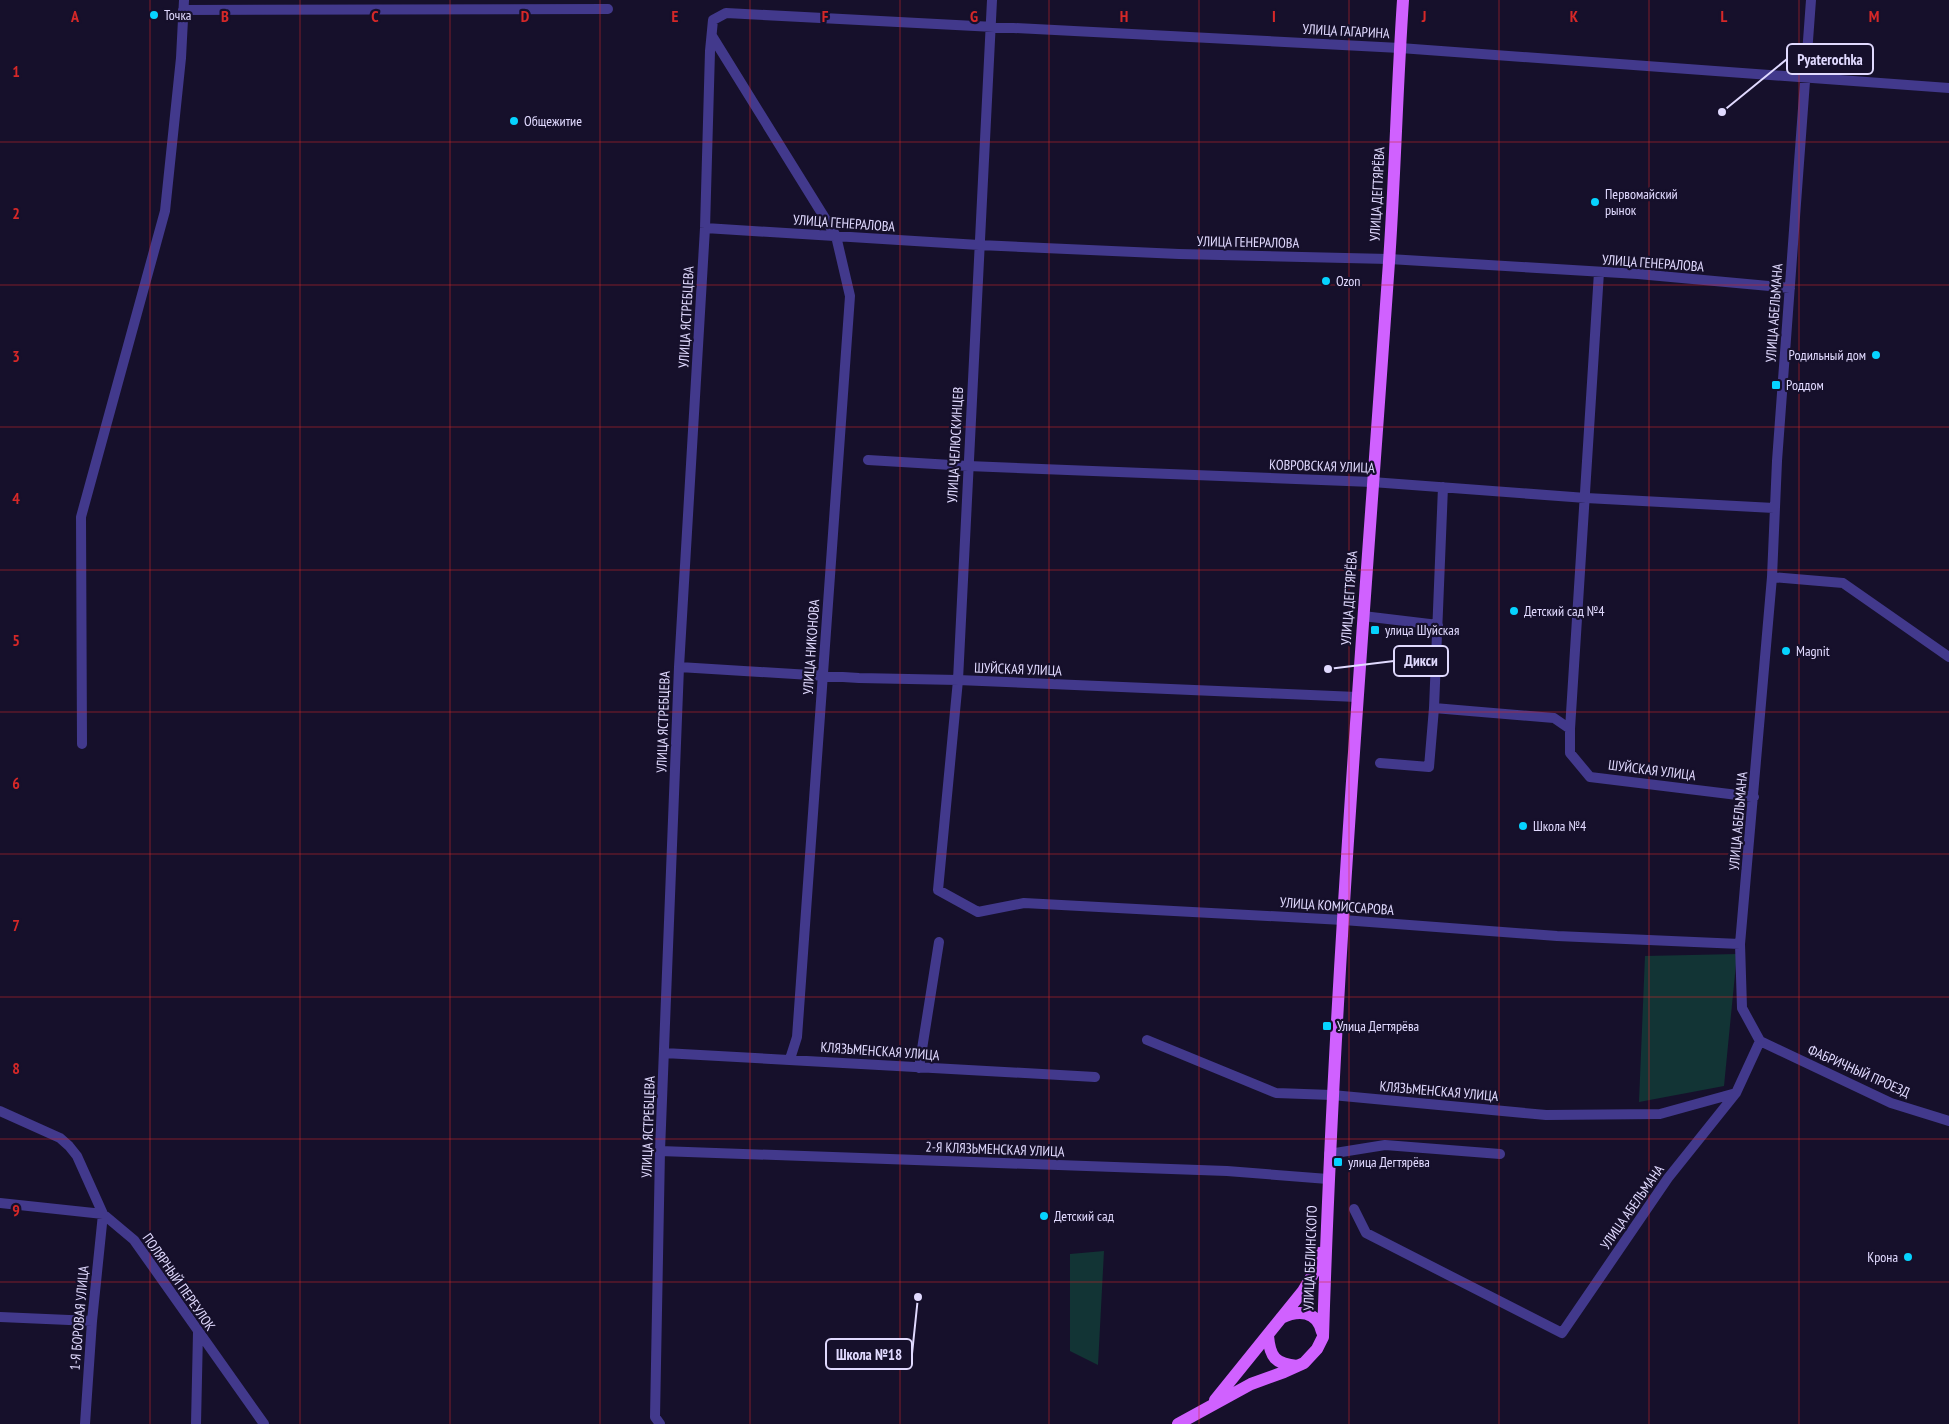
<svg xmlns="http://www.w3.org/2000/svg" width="1949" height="1424" font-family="'PT Sans Narrow',sans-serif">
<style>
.green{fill:#123435}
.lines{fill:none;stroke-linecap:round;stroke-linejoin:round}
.minor{stroke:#42398c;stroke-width:10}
.major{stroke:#d061ff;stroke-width:12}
.grid{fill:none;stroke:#d62828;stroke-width:1;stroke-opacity:0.55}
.poi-dot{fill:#06d3ff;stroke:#16102b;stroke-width:2}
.labels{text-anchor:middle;stroke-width:4.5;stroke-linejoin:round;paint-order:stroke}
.poi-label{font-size:14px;fill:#e1daff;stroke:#16102b;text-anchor:start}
.street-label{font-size:14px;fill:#e1daff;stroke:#16102b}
.grid-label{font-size:16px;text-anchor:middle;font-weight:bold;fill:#d62828;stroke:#16102b;stroke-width:4.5;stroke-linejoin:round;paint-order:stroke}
.leader{fill:none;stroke:#e1daff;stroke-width:2}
.callout-dot{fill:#e1daff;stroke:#16102b;stroke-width:2}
.callout{fill:#16102b;stroke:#e1daff;stroke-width:2}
.callout-label{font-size:15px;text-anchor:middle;font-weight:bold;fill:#e1daff}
</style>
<rect width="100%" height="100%" fill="#16102b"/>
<path class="green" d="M1737,954l-13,132 -85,16 6,-146z
M1104,1251l-6,114 -28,-14v-97z"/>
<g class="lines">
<path class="minor" d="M992,0l-34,680 -20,210 40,22 46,-9 319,17 214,16 183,8
M183,10l425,-1
M712,36l124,200 14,60 -53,741 -7,22
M705,228l274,17 200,9 210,5 249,15 152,14
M868,460l100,6 404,16 214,16 188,10
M1772,577l71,6 106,74
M1363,616l75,9
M679,667l180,11 99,2 399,17
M1434,708l120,10 16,11v24l20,24 164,20
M1570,729l29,-457
M82,744l-1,-227 84,-306 16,-153 3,-58
M1380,763l49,4 5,-59 9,-221
M1147,1040l129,53 56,2 214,20 114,-1 76,-21
M1760,1041l131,62 58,18
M664,1053l431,24
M919,1068l20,-126
M0,1111l60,27 9,8 8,10 26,58 31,26 130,184
M660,1151l567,20 101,8
M1329,1154l56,-9 115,9
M0,1203l103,11 -11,107 -7,103
M1354,1209l12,24 196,100 106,-155 68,-85 24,-52 -18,-33 -2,-64 32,-367 5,-116 34,-461
M0,1317l92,4
M196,1424l2,-92
M660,1424l-5,-7 5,-266 19,-484 26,-439 5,-177 3,-31 13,-7 674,35 549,40"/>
<path class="major" d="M1281,1318c17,-8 36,-8 41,14
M1268,1336c2,21 7,28 29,30
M1215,1400l88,-109 13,-22 3,-16
M1178,1424l73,-40 33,-12 20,-9 13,-14 6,-12c11,-359 41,-717 66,-1075 6,-87 8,-175 14,-262"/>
</g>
<path class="grid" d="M150,0v1424M300,0v1424M450,0v1424M600,0v1424M750,0v1424M900,0v1424M1049,0v1424M1199,0v1424M1349,0v1424M1499,0v1424M1649,0v1424M1799,0v1424M0,142h1949M0,285h1949M0,427h1949M0,570h1949M0,712h1949M0,854h1949M0,997h1949M0,1139h1949M0,1282h1949"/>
<g class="poi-dot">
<circle cx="154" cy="15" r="5"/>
<circle cx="514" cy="121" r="5"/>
<circle cx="1595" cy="202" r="5"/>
<circle cx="1326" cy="281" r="5"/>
<circle cx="1876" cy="355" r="5"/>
<rect x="1771" y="380" width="10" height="10" rx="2.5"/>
<circle cx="1514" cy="611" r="5"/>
<rect x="1370" y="625" width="10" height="10" rx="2.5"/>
<circle cx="1786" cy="651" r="5"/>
<circle cx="1523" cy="826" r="5"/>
<rect x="1322" y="1021" width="10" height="10" rx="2.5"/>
<rect x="1333" y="1157" width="10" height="10" rx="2.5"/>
<circle cx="1044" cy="1216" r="5"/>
<circle cx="1908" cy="1257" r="5"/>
</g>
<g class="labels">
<g class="poi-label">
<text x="164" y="20">Точка</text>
<text x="524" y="126">Общежитие</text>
<text x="1605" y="199">Первомайский<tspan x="1605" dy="16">рынок</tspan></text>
<text x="1336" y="286">Ozon</text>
<text x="1866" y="360" text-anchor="end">Родильный дом</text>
<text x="1786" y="390">Роддом</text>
<text x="1524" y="616">Детский сад №4</text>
<text x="1385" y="635">улица Шуйская</text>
<text x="1796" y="656">Magnit</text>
<text x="1533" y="831">Школа №4</text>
<text x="1337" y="1031">Улица Дегтярёва</text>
<text x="1348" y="1167">улица Дегтярёва</text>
<text x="1054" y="1221">Детский сад</text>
<text x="1898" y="1262" text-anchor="end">Крона</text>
</g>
<g class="street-label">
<text transform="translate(1346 31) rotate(3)" y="5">УЛИЦА ГАГАРИНА</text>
<text transform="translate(1377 194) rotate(-87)" y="5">УЛИЦА ДЕГТЯРЁВА</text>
<text transform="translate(844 223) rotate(4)" y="5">УЛИЦА ГЕНЕРАЛОВА</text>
<text transform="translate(1248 242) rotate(1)" y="5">УЛИЦА ГЕНЕРАЛОВА</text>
<text transform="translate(1653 263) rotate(4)" y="5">УЛИЦА ГЕНЕРАЛОВА</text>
<text transform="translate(1774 313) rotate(-86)" y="5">УЛИЦА АБЕЛЬМАНА</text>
<text transform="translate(686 317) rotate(-87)" y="5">УЛИЦА ЯСТРЕБЦЕВА</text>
<text transform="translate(955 445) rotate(-87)" y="5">УЛИЦА ЧЕЛЮСКИНЦЕВ</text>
<text transform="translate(1322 466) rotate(2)" y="5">КОВРОВСКАЯ УЛИЦА</text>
<text transform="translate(1349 598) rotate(-86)" y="5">УЛИЦА ДЕГТЯРЁВА</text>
<text transform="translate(811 647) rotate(-86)" y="5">УЛИЦА НИКОНОВА</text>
<text transform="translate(1018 669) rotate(2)" y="5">ШУЙСКАЯ УЛИЦА</text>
<text transform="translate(663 722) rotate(-88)" y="5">УЛИЦА ЯСТРЕБЦЕВА</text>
<text transform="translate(1652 770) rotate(7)" y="5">ШУЙСКАЯ УЛИЦА</text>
<text transform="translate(1738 821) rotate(-85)" y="5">УЛИЦА АБЕЛЬМАНА</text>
<text transform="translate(1337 906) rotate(4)" y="5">УЛИЦА КОМИССАРОВА</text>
<text transform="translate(880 1051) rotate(4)" y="5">КЛЯЗЬМЕНСКАЯ УЛИЦА</text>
<text transform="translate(1859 1071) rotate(24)" y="5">ФАБРИЧНЫЙ ПРОЕЗД</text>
<text transform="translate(1439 1091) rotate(5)" y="5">КЛЯЗЬМЕНСКАЯ УЛИЦА</text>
<text transform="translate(648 1127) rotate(-88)" y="5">УЛИЦА ЯСТРЕБЦЕВА</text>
<text transform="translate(995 1149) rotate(2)" y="5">2-Я КЛЯЗЬМЕНСКАЯ УЛИЦА</text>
<text transform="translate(1632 1207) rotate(-55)" y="5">УЛИЦА АБЕЛЬМАНА</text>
<text transform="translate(1310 1258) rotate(-88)" y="5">УЛИЦА БЕЛИНСКОГО</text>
<text transform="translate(179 1282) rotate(55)" y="5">ПОЛЯРНЫЙ ПЕРЕУЛОК</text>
<text transform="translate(79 1318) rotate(-85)" y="5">1-Я БОРОВАЯ УЛИЦА</text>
</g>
</g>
<g class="grid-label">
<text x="75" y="22">A</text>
<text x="225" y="22">B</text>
<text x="375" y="22">C</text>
<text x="525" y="22">D</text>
<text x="675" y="22">E</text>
<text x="825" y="22">F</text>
<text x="974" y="22">G</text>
<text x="1124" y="22">H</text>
<text x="1274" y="22">I</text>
<text x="1424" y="22">J</text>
<text x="1574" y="22">K</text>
<text x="1724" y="22">L</text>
<text x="1874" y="22">M</text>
<text x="16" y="77">1</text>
<text x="16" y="219">2</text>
<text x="16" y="362">3</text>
<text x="16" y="504">4</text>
<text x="16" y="646">5</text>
<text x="16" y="789">6</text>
<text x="16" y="931">7</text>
<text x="16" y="1074">8</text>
<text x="16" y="1216">9</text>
</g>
<path class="leader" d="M1722 112L1787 59M1328 669L1394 661M918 1297L912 1354"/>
<g class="callout-dot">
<circle cx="1722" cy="112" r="5"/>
<circle cx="1328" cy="669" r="5"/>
<circle cx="918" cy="1297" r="5"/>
</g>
<g class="callout">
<rect x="1787" y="44" width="86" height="30" rx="5"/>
<rect x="1394" y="646" width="54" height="30" rx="5"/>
<rect x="826" y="1339" width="86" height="30" rx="5"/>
</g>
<g class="callout-label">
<text x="1830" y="65">Pyaterochka</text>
<text x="1421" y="666">Дикси</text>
<text x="869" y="1360">Школа №18</text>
</g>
</svg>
